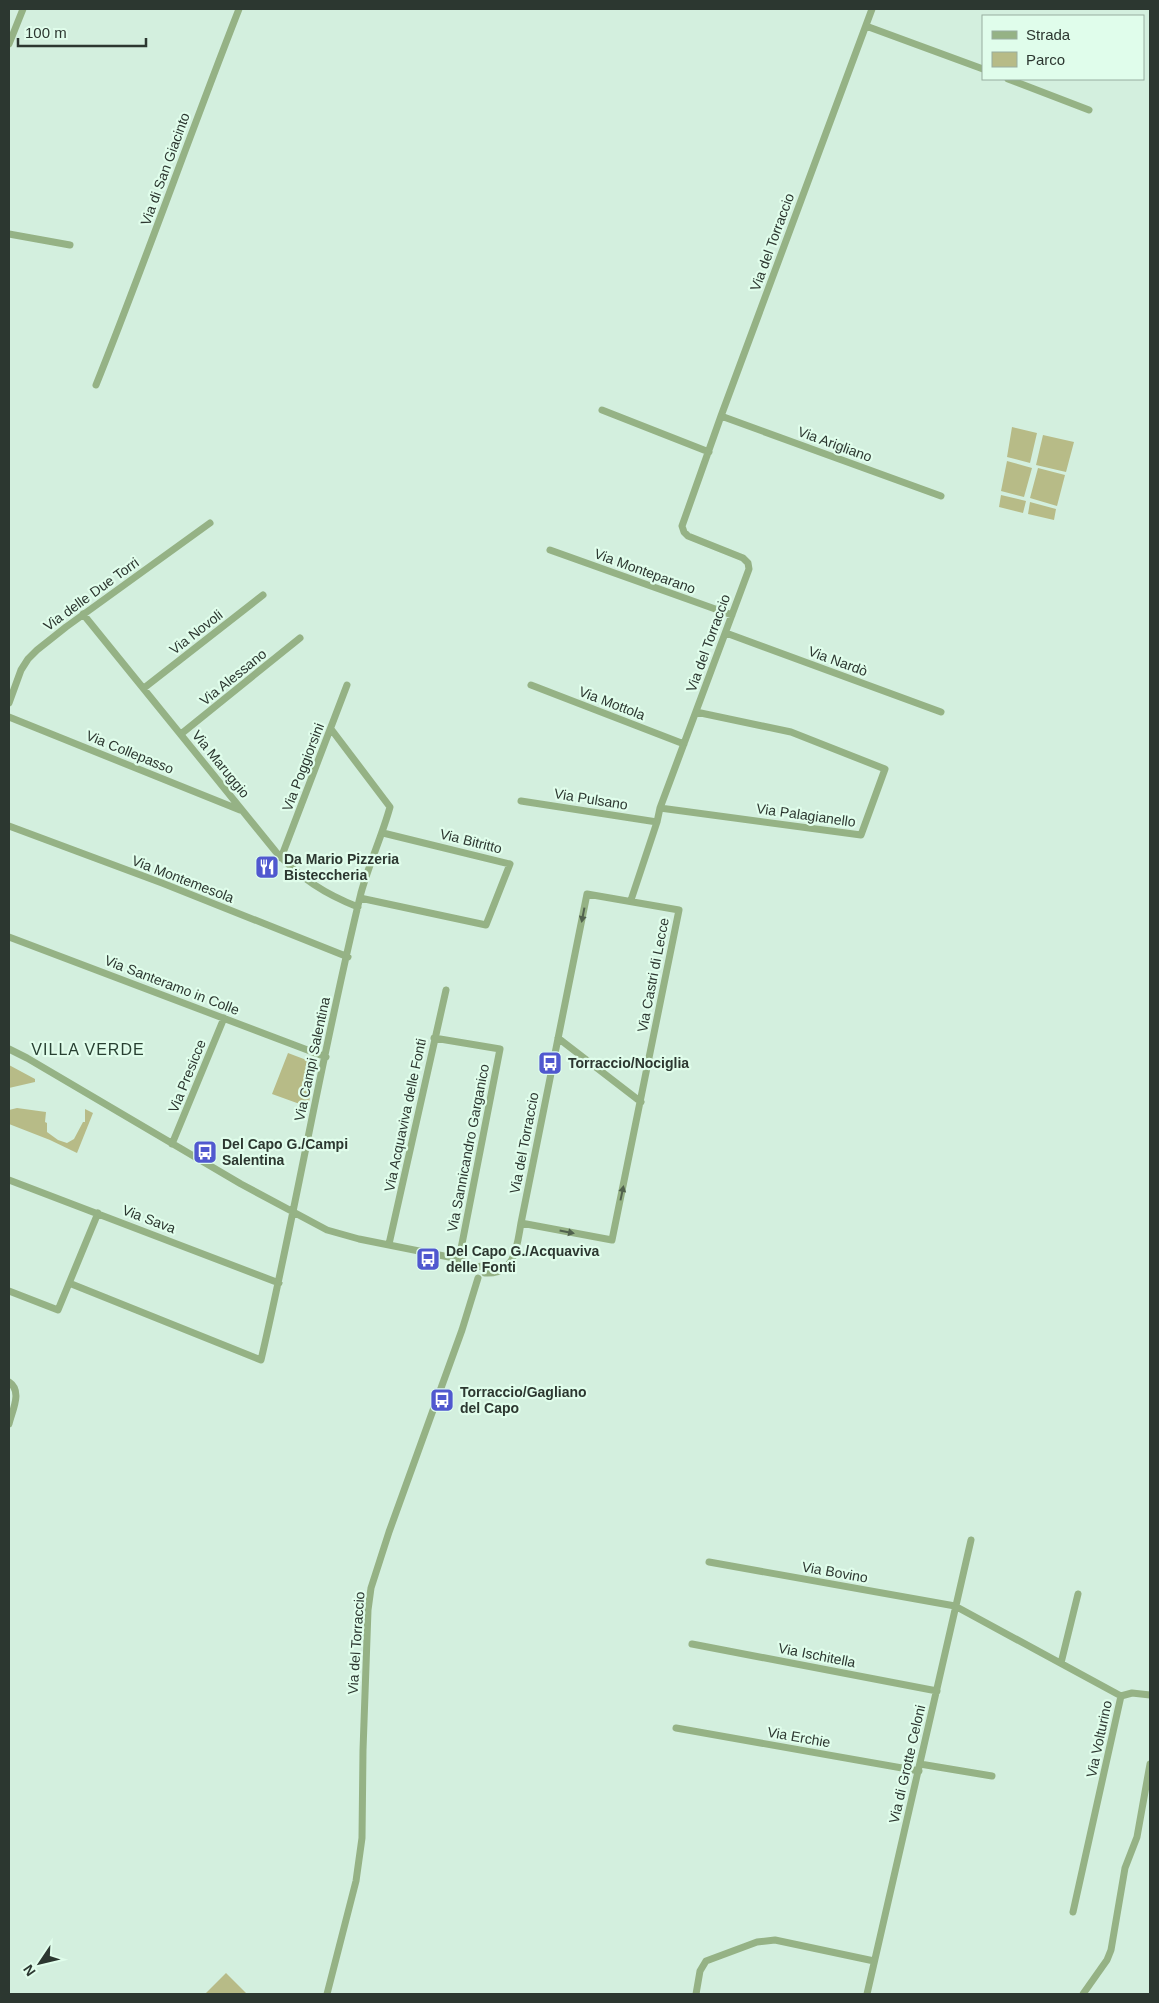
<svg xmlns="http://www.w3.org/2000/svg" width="1159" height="2003" font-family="Helvetica,sans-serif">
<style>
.green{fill:#b7bb87}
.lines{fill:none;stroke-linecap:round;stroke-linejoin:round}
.minor{stroke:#95b285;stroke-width:7}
.oneway{fill:#51624e}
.labels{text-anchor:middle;stroke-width:4.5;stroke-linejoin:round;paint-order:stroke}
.street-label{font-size:14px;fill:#2c3730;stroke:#e0fdeb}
.poi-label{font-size:14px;font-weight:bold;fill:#2c3730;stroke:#e0fdeb;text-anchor:start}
.quarter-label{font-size:16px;letter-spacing:1px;fill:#284032;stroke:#e0fdeb}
</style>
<rect width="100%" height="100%" fill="#d3efde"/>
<path class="green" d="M1012,427l25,6 -7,30 -23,-6z
M1043,435l31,7 -8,30 -30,-7z
M1007,461l25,7 -8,29 -23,-6z
M1038,468l27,7 -8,31 -27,-8z
M1001,495l25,6 -3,12 -24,-6z
M1030,502l26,7 -2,11 -26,-6z
M288,1053l29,11 -9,43 -36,-13z
M9,1065l26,14v3l-26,6z
M17,1108l29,4 -1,10 2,1v9l11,8 9,3 7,-4 9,-17h2v-13l8,4 -16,40 -27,-13 -41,-16v-14z
M226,1973l20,20 -41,1z"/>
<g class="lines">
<path class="minor" d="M866,26l117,43
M9,44l14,-35
M1008,79l81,31
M9,234l61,11
M96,385c50,-125 94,-251 143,-376
M602,410l107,42
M721,416l220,80
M550,550l182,65
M83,614l193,238c24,26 49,42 82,55
M726,633l215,79
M531,685l153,59
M144,688l119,-93
M9,703l12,-33 7,-11 9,-9 29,-23 144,-104
M9,717l231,93
M181,734l119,-96
M521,801l136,21
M660,808l201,27 24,-66 -94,-37 -95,-20
M9,826l153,57 186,74
M281,858l66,-173
M360,898l126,27 24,-61 -127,-31
M631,900l26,-78 3,-14 89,-239 -1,-6 -5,-5 -55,-22 -4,-4 -2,-6 39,-110 151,-407
M9,937l317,120
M434,1038l66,11 -41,210
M558,1038l83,64
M9,1049l18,9 214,126 86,46 32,9 100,20 16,9
M172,1144l52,-126
M9,1180l270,103
M389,1244l57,-254
M475,1268l6,-2 4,3v4
M485,1273c31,2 32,-28 36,-50l66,-329 92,16 -67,330 -91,-17
M69,1283l192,77c36,-155 62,-312 100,-467 8,-29 21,-57 29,-86l-59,-78
M9,1291l49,19 40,-97
M9,1382c14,9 3,29 0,42
M709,1562l246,44 166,90 -48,216
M692,1644l245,47
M1061,1663l17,-69
M1121,1696l11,-3 18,2
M676,1728l243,43
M920,1764l72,12
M327,1994l29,-113 6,-43 1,-88 5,-140 3,-22 18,-56 73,-202 16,-52
M696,1994l4,-23 6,-10 51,-19 18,-2 99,21
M867,1994l104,-454
M1083,1994l24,-34 4,-10 14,-82 12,-31 13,-73"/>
</g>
<defs><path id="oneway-solid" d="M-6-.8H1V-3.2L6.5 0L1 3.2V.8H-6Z" transform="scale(1.25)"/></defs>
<g class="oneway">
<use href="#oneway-solid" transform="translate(583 915) rotate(101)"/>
<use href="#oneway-solid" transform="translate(622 1193) rotate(-78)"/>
<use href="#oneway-solid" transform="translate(567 1232) rotate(11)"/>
</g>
<defs>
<g id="restaurant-square" transform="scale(1.25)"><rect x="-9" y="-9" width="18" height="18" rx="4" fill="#5058cf" stroke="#e0fdeb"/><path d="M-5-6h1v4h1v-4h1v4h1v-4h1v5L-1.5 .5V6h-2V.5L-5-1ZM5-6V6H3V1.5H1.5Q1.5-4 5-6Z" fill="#fff"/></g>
<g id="bus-square" transform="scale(1.25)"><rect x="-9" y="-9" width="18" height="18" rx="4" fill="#5058cf" stroke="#e0fdeb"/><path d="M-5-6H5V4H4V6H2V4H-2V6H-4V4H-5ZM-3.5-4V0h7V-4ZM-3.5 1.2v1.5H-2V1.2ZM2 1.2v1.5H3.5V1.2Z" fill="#fff"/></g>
</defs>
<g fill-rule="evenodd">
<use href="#restaurant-square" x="267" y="867"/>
<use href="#bus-square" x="550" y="1063"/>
<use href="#bus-square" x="205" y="1152"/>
<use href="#bus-square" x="428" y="1259"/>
<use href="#bus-square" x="442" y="1400"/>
</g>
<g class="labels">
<g class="street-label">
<text transform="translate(165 169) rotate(-70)" y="5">Via di San Giacinto</text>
<text transform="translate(772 242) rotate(-70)" y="5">Via del Torraccio</text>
<text transform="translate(835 444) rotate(20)" y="5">Via Arigliano</text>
<text transform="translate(645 571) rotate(20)" y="5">Via Monteparano</text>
<text transform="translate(91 594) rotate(-36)" y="5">Via delle Due Torri</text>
<text transform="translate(196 632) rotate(-38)" y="5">Via Novoli</text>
<text transform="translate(708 643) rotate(-70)" y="5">Via del Torraccio</text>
<text transform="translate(838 661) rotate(20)" y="5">Via Nardò</text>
<text transform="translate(233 677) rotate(-39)" y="5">Via Alessano</text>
<text transform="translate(612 703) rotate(21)" y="5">Via Mottola</text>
<text transform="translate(130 752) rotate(22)" y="5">Via Collepasso</text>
<text transform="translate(221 764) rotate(51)" y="5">Via Maruggio</text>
<text transform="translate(303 767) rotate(-69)" y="5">Via Poggiorsini</text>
<text transform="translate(591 799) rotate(9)" y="5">Via Pulsano</text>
<text transform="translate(806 815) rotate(8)" y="5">Via Palagianello</text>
<text transform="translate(471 841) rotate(14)" y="5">Via Bitritto</text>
<text transform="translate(183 879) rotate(21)" y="5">Via Montemesola</text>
<text transform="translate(653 975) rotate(-79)" y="5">Via Castri di Lecce</text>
<text transform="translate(172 985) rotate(21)" y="5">Via Santeramo in Colle</text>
<text transform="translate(312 1059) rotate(-78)" y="5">Via Campi Salentina</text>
<text transform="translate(187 1076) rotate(-68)" y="5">Via Presicce</text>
<text transform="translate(405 1115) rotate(-78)" y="5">Via Acquaviva delle Fonti</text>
<text transform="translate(524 1143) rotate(-79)" y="5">Via del Torraccio</text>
<text transform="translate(468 1148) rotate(-79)" y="5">Via Sannicandro Garganico</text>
<text transform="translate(149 1219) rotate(21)" y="5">Via Sava</text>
<text transform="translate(835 1572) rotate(10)" y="5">Via Bovino</text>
<text transform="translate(356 1643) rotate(-86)" y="5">Via del Torraccio</text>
<text transform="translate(817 1655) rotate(11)" y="5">Via Ischitella</text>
<text transform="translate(799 1737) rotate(10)" y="5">Via Erchie</text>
<text transform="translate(1099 1739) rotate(-78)" y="5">Via Volturino</text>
<text transform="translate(907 1764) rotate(-77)" y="5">Via di Grotte Celoni</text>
</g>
<g class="poi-label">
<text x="284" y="864">Da Mario Pizzeria<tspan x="284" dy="16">Bisteccheria</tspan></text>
<text x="568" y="1068">Torraccio/Nociglia</text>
<text x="222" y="1149">Del Capo G./Campi<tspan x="222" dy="16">Salentina</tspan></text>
<text x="446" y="1256">Del Capo G./Acquaviva<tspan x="446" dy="16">delle Fonti</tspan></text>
<text x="460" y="1397">Torraccio/Gagliano<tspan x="460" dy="16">del Capo</tspan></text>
</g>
<g class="quarter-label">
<text x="88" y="1055">VILLA VERDE</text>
</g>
</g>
<rect width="1159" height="2003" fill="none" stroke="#2c3730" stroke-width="20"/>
<rect x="982" y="15" width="162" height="65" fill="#e0fdeb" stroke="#98aea0"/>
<rect x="992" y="31" width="25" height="8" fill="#95b285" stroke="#98aea0"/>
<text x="1026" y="40" font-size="15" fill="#2c3730">Strada</text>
<rect x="992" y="52" width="25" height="15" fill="#b7bb87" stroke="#98aea0"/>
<text x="1026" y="65" font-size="15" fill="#2c3730">Parco</text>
<g transform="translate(40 1963) rotate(235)" stroke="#e0fdeb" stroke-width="4" paint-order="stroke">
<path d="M0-4L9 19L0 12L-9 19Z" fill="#2c3730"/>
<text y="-8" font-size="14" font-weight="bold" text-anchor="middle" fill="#2c3730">N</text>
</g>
<path d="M18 38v8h128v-8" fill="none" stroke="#2c3730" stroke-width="2.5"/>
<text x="25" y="38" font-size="15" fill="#2c3730" stroke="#e0fdeb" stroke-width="4" paint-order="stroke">100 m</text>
</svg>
